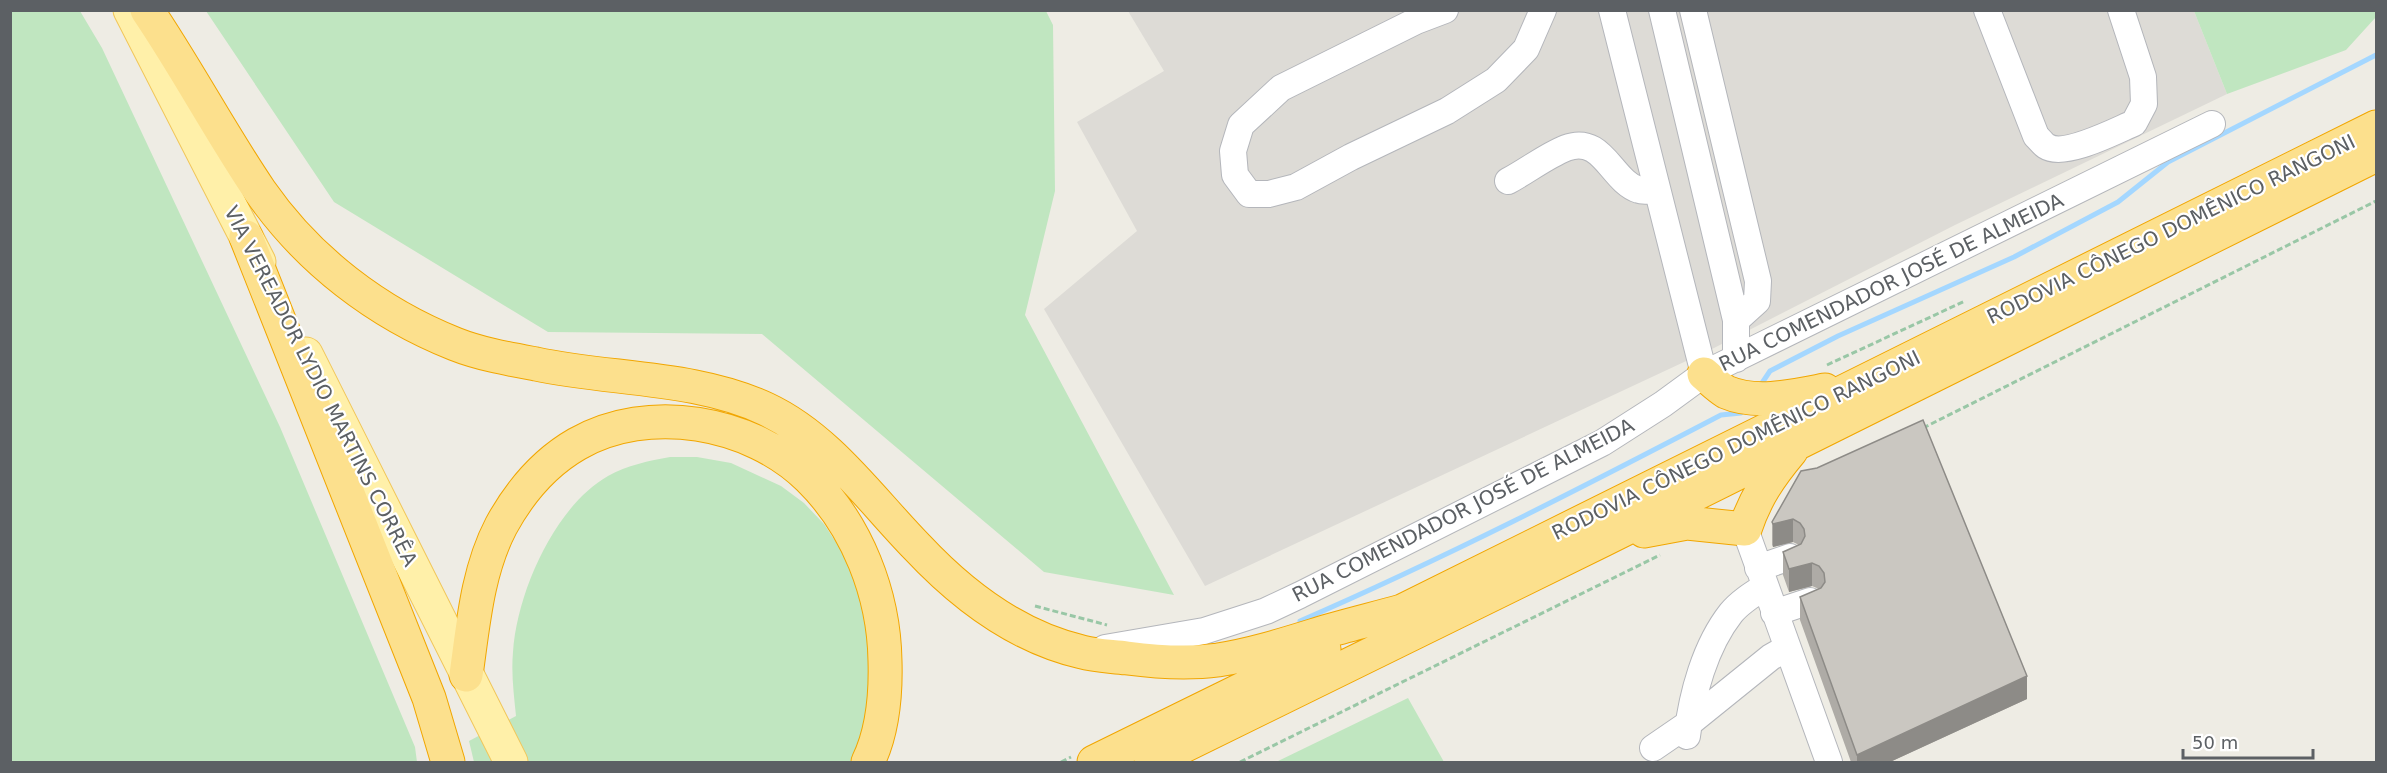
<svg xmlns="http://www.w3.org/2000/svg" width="2387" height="773" font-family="'DejaVu Sans',sans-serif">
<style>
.industrial{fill:#dddbd6}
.green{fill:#c0e6c0}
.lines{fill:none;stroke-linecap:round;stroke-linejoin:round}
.stream{stroke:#a4d7ff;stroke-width:5}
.minor-casing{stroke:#b4b6bb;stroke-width:28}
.major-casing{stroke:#f1c65a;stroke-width:35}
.highway-casing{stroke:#f1a601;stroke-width:35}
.path{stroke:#99c7a6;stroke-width:3;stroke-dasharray:6 3;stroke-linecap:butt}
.minor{stroke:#fff;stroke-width:26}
.major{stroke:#fff0a9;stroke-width:33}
.highway{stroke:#fce08d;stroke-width:33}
.wall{fill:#aeaba6}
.shaded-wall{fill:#8d8b87}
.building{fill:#cac7c1;stroke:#8d8b87;stroke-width:1.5}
.labels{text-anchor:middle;stroke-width:4.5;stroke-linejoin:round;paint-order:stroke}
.street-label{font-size:20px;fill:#5c6064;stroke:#fff}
</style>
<rect width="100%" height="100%" fill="#eeece4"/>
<path class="industrial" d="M1128,11h1066l33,83 -272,131 -241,123 -509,238 -161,-277 93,-78 -60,-109 87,-51z"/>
<path class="green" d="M2376,10v7l-30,33 -119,44 -33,-83z
M10,11h70l22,37 178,379 135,320 2,15h-406z
M206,11h840l7,14 2,166 -30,124 149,280 -130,-23 -282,-238 -214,-2 -214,-130z
M670,457h27l34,6 50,23 23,17 20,21 17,26 18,42 13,49 -2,76 -16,45h-380l-5,-21 47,-25c-2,-21 -5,-42 -3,-64 4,-60 42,-146 95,-176 19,-11 41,-15 62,-19z
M1408,698l36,64h-168z"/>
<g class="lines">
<path class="stream" d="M1760,386l10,-15 68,-35 176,-79 104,-55 50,-40 208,-107
M1300,621c143,-62 283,-134 421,-206l20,-2 2,-4"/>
<g class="minor-casing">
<path id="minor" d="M1445,10l-29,11 -135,67 -40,37 -8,26 2,24 14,19h20l27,-7 55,-30 96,-46 49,-31 30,-31 17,-39
M1612,10l92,364
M1662,10l74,310v39
M1693,10l65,271 -1,20 -21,19
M1987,10l49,126c3,3 7,8 10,10 18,12 69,-15 88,-23l10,-19 -1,-27 -22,-67
M1508,181c19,-10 38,-25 58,-33 37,-14 45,33 73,42 5,2 12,0 18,0
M1745,529l84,233
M1758,568l32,-11
M1774,613l36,-12
M1105,648l99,-17 62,-20 34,-16 302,-152 61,-39 41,-30 508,-250
M1687,736c5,-42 18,-90 44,-123 9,-11 22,-19 33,-26
M1653,748l35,-24 83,-67 16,-9"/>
</g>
<g class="major-casing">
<path id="major" d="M130,10l129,252
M306,354l205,408"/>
</g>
<g class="highway-casing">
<path id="highway" d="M147,10c40,59 73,122 113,181 48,69 117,122 195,153 25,10 54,15 81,20 75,16 159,12 230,45 62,29 105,91 151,138 44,47 100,90 165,105 14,4 30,4 45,6 30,4 61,6 91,2 38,-6 74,-18 110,-29 24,-7 49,-13 74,-20
M246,237l183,461 19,64
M1704,374c7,6 14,13 22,18 30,13 68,4 99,-2
M1644,531l43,-8 58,6c10,-31 25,-53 46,-78
M1382,621l994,-494
M466,675c7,-49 11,-103 35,-149 18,-33 43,-63 76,-82 71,-41 174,-23 232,34 48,47 75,116 76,183 1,34 -2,70 -17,101
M1094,762l230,-113
M1151,762l452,-222 773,-385"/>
</g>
<path class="path" d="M1827,365l138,-64
M1923,428l453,-227
M1035,606l72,19
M1061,762l10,-5
M1240,762l420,-207"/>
<use href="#minor" class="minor"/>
<use href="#major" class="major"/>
<use href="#highway" class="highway"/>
</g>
<path class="wall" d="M1801,471l226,228 -137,63h-39l-51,-142v-23l19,-8 -7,-3 -23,6 -6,-17v-23l16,-7 -6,-3 -20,5 -1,-2v-23z"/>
<path class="shaded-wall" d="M1793,519v23l-20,5v-23z
M1812,563v23l-23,6v-23z
M2027,676v23l-137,63h-33v-7z"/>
<path class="building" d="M1923,420l104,256 -170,79 -57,-158 21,-9 4,-6 -1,-9 -5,-7 -7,-3 -23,6 -6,-17 18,-8 4,-8 -1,-7 -4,-6 -7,-4 -20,5 -1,-2 29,-51 16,-3z"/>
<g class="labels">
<g class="street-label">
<text transform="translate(2171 229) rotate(-26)" y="7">RODOVIA CÔNEGO DOMÊNICO RANGONI</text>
<text transform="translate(1891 282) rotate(-26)" y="7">RUA COMENDADOR JOSÉ DE ALMEIDA</text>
<text transform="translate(321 386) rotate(63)" y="7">VIA VEREADOR LYDIO MARTINS CORRÊA</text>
<text transform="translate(1736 445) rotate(-26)" y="7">RODOVIA CÔNEGO DOMÊNICO RANGONI</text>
<text transform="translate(1463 510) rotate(-27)" y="7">RUA COMENDADOR JOSÉ DE ALMEIDA</text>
</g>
</g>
<rect width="2387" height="773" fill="none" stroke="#5c6064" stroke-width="24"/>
<path d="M2183 749v9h130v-9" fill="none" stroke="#5c6064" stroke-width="3"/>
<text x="2192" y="749" font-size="18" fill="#5c6064" stroke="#ffffff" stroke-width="4.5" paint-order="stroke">50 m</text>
</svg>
